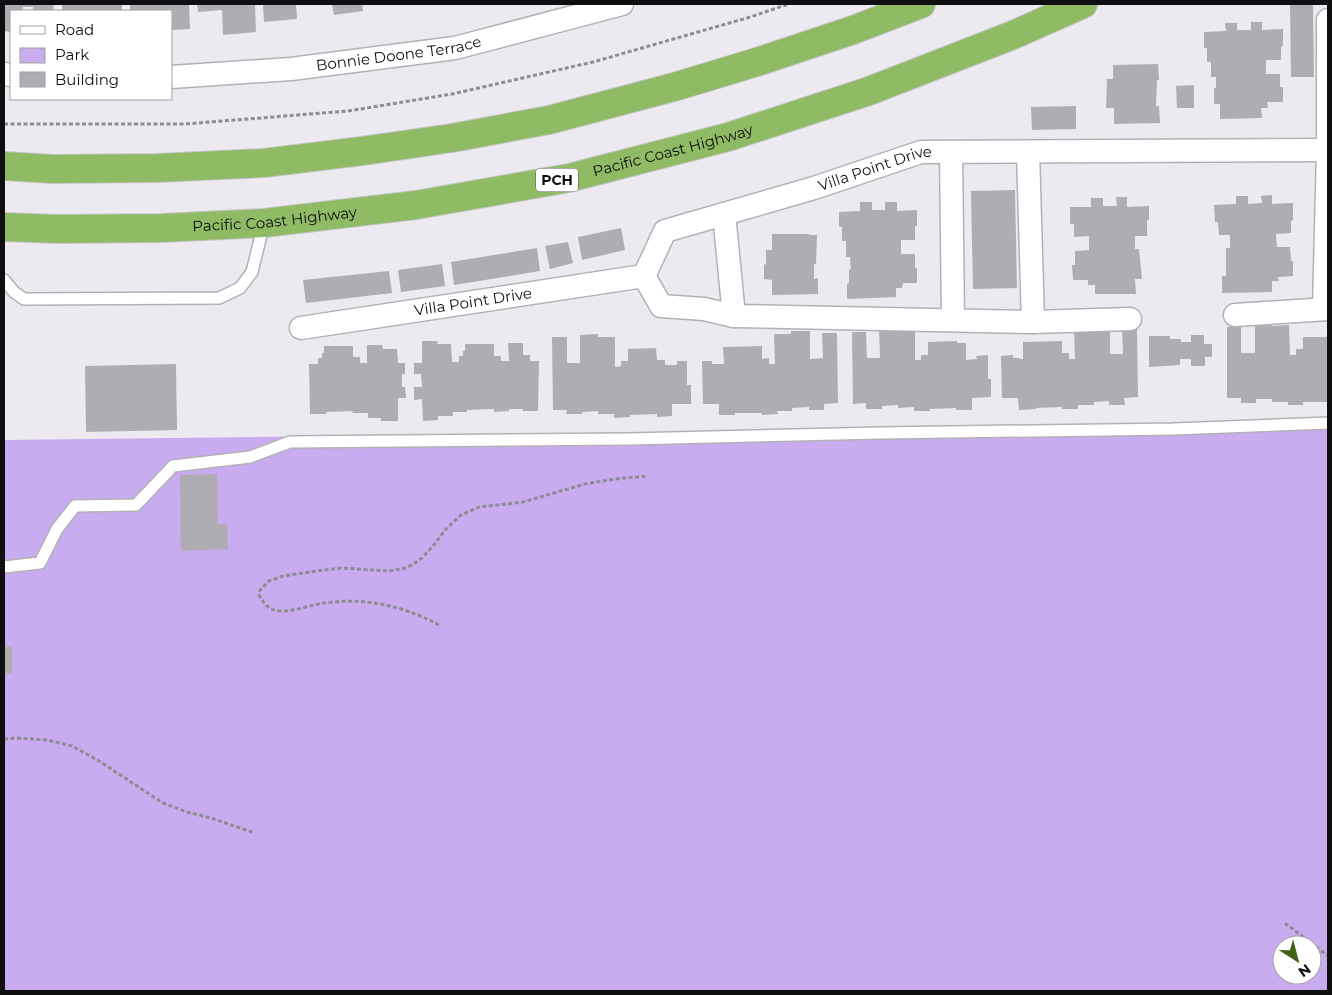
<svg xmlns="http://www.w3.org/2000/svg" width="1332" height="995" font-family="Montserrat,sans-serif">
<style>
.green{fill:#c9acef;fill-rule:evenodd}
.building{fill:#afadb3}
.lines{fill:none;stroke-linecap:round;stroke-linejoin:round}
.lane-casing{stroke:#b3b1b6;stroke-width:14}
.street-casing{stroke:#b3b1b6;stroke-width:25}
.highway-casing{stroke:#c5c5c6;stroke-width:30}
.path{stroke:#8e8c92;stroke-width:3;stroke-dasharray:4 2.5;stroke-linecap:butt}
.lane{stroke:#fff;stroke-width:11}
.street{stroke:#fff;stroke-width:22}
.highway{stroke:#8fbb65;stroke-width:28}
.labels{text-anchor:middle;stroke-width:4.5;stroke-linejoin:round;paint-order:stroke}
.shield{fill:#fff;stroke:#575658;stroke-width:1}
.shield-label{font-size:14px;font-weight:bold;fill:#0f0e11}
.street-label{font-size:15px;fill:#0f0e11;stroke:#fff}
</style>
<rect width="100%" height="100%" fill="#ece9f0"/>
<path class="green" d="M1328,424v567h-1324v-551zM1282,945h30v30h-30z"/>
<path class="building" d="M4,4h50l-1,7h-20v-4h-10l-1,4h-11v21l-7,-1z
M62,4h60v7h-60z
M130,4h59l1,25 -19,1v-19h-41z
M197,4h58l1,28 -33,3 -1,-25 -24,2z
M263,4h33l1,15 -33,3z
M332,4h30l1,7 -29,4z
M1290,4h23l1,73h-23z
M1251,22h11v8l21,-1v17l-2,1v13h-15v14h14v13h3v15h-16l1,6h-7l1,10 -42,1v-15h-6v-16h2v-11h-5v-15h-4v-14h-3v-16l22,-1 -1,-8h12v7h14z
M1158,64l1,16h-2l-1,26h3l1,17 -46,1v-16h-8l1,-29h6v-14z
M1194,85v23h-17l-1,-22z
M1076,106v23l-44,1 -1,-23z
M1015,190l2,98 -44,1 -2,-98z
M1272,195v9l21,-1v17l-2,1v12l-15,1 1,13h13l1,14h2v15l-15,1 1,4h-7v11l-50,1v-17h4v-28h4v-13h-11l-1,-13h-3l-1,-17 22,-1v-8h12v8l14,-1 -1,-7z
M1116,197h11v10l22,-1v14h-2v16h-12v13h4l3,30h-7l1,15h-41v-9h-7v-5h-15l-1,-15h3v-14l14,-1v-14l-15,1v-13h-4v-17h21v-9h12v8h14z
M860,202h12v8h13v-8h12v9l20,-1v16h-2v14h-14v14h14v14h2v15h-14l-1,5h-6v9l-49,2v-15l2,-1v-14l2,1 -1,-13h-4v-16h-4v-14h-3v-15l21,-1z
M621,228l4,22 -43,10 -4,-23z
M772,234h37v1h8l-1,29h-2v15l4,-1v16l-46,1v-15l-8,-1v-15l2,1v-15h6z
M568,242l5,21 -23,6 -5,-23z
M537,248l3,23 -86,14 -3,-23z
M442,264l3,22 -44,6 -3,-22z
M389,271l3,22 -86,10 -3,-23z
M1255,324h17v2l17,-1 1,30h6v-6h7v-12h25v65h-25v3h-15v-3h-16v-3h-16v4h-15v-5h-14v-71h14v26h14z
M1110,326v28h13l-1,-26h15l1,69 -14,1 1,7h-16v-4l-15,1v3h-16v4h-16v-2l-26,1v1l-17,1 -1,-12h-16l-1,-42 12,-1v3h7l-1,1h4v-17l39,-1v12h7v6h6l-1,-30z
M879,329l36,1v30h6v-5h7v-13l29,-1v2h9v17l11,-1 -1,-3 12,-1v24h3v18l-19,1v12h-16v-2l-26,1v2h-16v-4l-16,1v-3l-16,1v3h-16v-6l-13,1 -1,-72h14l1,26h13z
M791,331h19v28l13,-1 -1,-25h15l1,70 -14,1v6h-15v-3l-17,1v3h-15l1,3 -16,1v-2h-27v2h-16v-11h-16l-1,-43h10v3h12l-1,-17 39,-1v13l7,-1v6h6l-1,-30h17z
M598,334v3h17v30l6,-1v-5h7v-12l28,-1 1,12h8v5h12v-4h10v24h4v19h-19v12l-15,1v-3l-27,1v2l-16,1v-4h-16v-3l-16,1v2h-16l1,-4h-14l-1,-73h15v26h13v-28z
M1191,335h13v9h8v13h-7v9h-14v-7h-11v6l-31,2v-31h21v3h11v3h10z
M422,341h16l-1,3h14l1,18h7v-6h4v-5h2v-7h29v12h7v5h8l-1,-18h15v12h7v6h9l-1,50h-15v-2h-14v2l-15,1v-3l-27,1v2h-14v4h-15v4l-15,1 -1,-22 -8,1v-13h8l-1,-13h-7v-11h8z
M367,345h15l1,4h14l1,14h7v11h-3v13h3l1,11h-8v23h-17v-3h-13v-5h-16l1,-2 -27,1v2h-16l-1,-50h9v-6h4v-5h2v-7h29v11h7v6h7z
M176,364l1,66 -91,2 -1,-66z
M217,474l1,50h9l1,25 -47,2 -1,-76z
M4,647h8v26h-8z"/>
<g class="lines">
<g class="lane-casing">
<path id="lane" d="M4,280l10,12 10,7 195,-1 21,-10 12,-16 12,-49
M4,567l36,-4 17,-34 18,-23 61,-1 37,-39 77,-9 40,-15 339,-3 251,-6 294,-4 154,-6"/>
</g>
<g class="street-casing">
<g id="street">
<path d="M4,74l7,1"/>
<path id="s1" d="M171,77l120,-8 164,-21 167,-44"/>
<path d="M951,152l2,168"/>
<path d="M1028,152l5,170"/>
<path d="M724,214l10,102"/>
<path id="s2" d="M644,276l21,-45 149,-43 107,-36 407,-2"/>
<path d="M1324,309l4,-159v-130"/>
<path d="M1235,315l93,-6"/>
<path id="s3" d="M301,328l343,-52 17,30 43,3 30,7 299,6 97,-3"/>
</g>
</g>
<g class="highway-casing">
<g id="highway">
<path d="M4,166l49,3 104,-1 107,-5 98,-12 90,-13 97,-18 125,-33 86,-26 93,-31 68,-26"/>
<path id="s4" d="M4,227l53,2 105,-1 102,-5 152,-18 153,-27 159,-41 141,-46 144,-56 70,-31"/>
</g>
</g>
<path class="path" d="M4,124h181l163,-13 104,-17 141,-32 154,-44 42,-14
M439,625c-35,-19 -75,-28 -115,-22 -15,2 -29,9 -45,8 -10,-1 -15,-7 -20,-16l1,-5 9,-9 14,-5 33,-5 25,-3 48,3 16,-3 7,-3 10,-7 11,-12 13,-17 15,-14 18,-8 44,-5 62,-18 30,-5 32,-3
M4,739l13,-1 30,2 25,6 27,15 64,42 24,9 24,6 44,15
M1285,923l43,33"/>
<use href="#lane" class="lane"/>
<use href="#street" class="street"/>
<use href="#highway" class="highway"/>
</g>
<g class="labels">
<rect class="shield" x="536" y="168.5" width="42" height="23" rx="4"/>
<g class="shield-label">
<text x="557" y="185">PCH</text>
</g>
<g class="street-label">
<text dy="5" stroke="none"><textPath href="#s1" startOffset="229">Bonnie Doone Terrace</textPath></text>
<text dy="5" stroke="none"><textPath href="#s4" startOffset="676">Pacific Coast Highway</textPath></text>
<text dy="5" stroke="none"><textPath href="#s2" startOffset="269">Villa Point Drive</textPath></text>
<text dy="5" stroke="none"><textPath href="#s4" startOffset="271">Pacific Coast Highway</textPath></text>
<text dy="5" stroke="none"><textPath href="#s3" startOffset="174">Villa Point Drive</textPath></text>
</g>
</g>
<rect width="1332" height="995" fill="none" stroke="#0f0e11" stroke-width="10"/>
<rect x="10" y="10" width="162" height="90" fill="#ffffff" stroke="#9f9fa0"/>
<rect x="20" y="26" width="25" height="8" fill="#ffffff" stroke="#9f9fa0"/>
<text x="55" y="35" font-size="15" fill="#0f0e11">Road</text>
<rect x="20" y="48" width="25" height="15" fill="#c9acef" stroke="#9f9fa0"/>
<text x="55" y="60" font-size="15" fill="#0f0e11">Park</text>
<rect x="20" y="72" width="25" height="15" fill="#afadb3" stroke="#9f9fa0"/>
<text x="55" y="85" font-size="15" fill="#0f0e11">Building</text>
<g transform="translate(1297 960) rotate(144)"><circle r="24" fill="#ffffff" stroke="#9f9fa0"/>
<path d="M0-4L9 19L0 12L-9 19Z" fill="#41631a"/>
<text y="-8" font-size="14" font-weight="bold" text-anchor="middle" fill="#0f0e11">N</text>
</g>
</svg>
